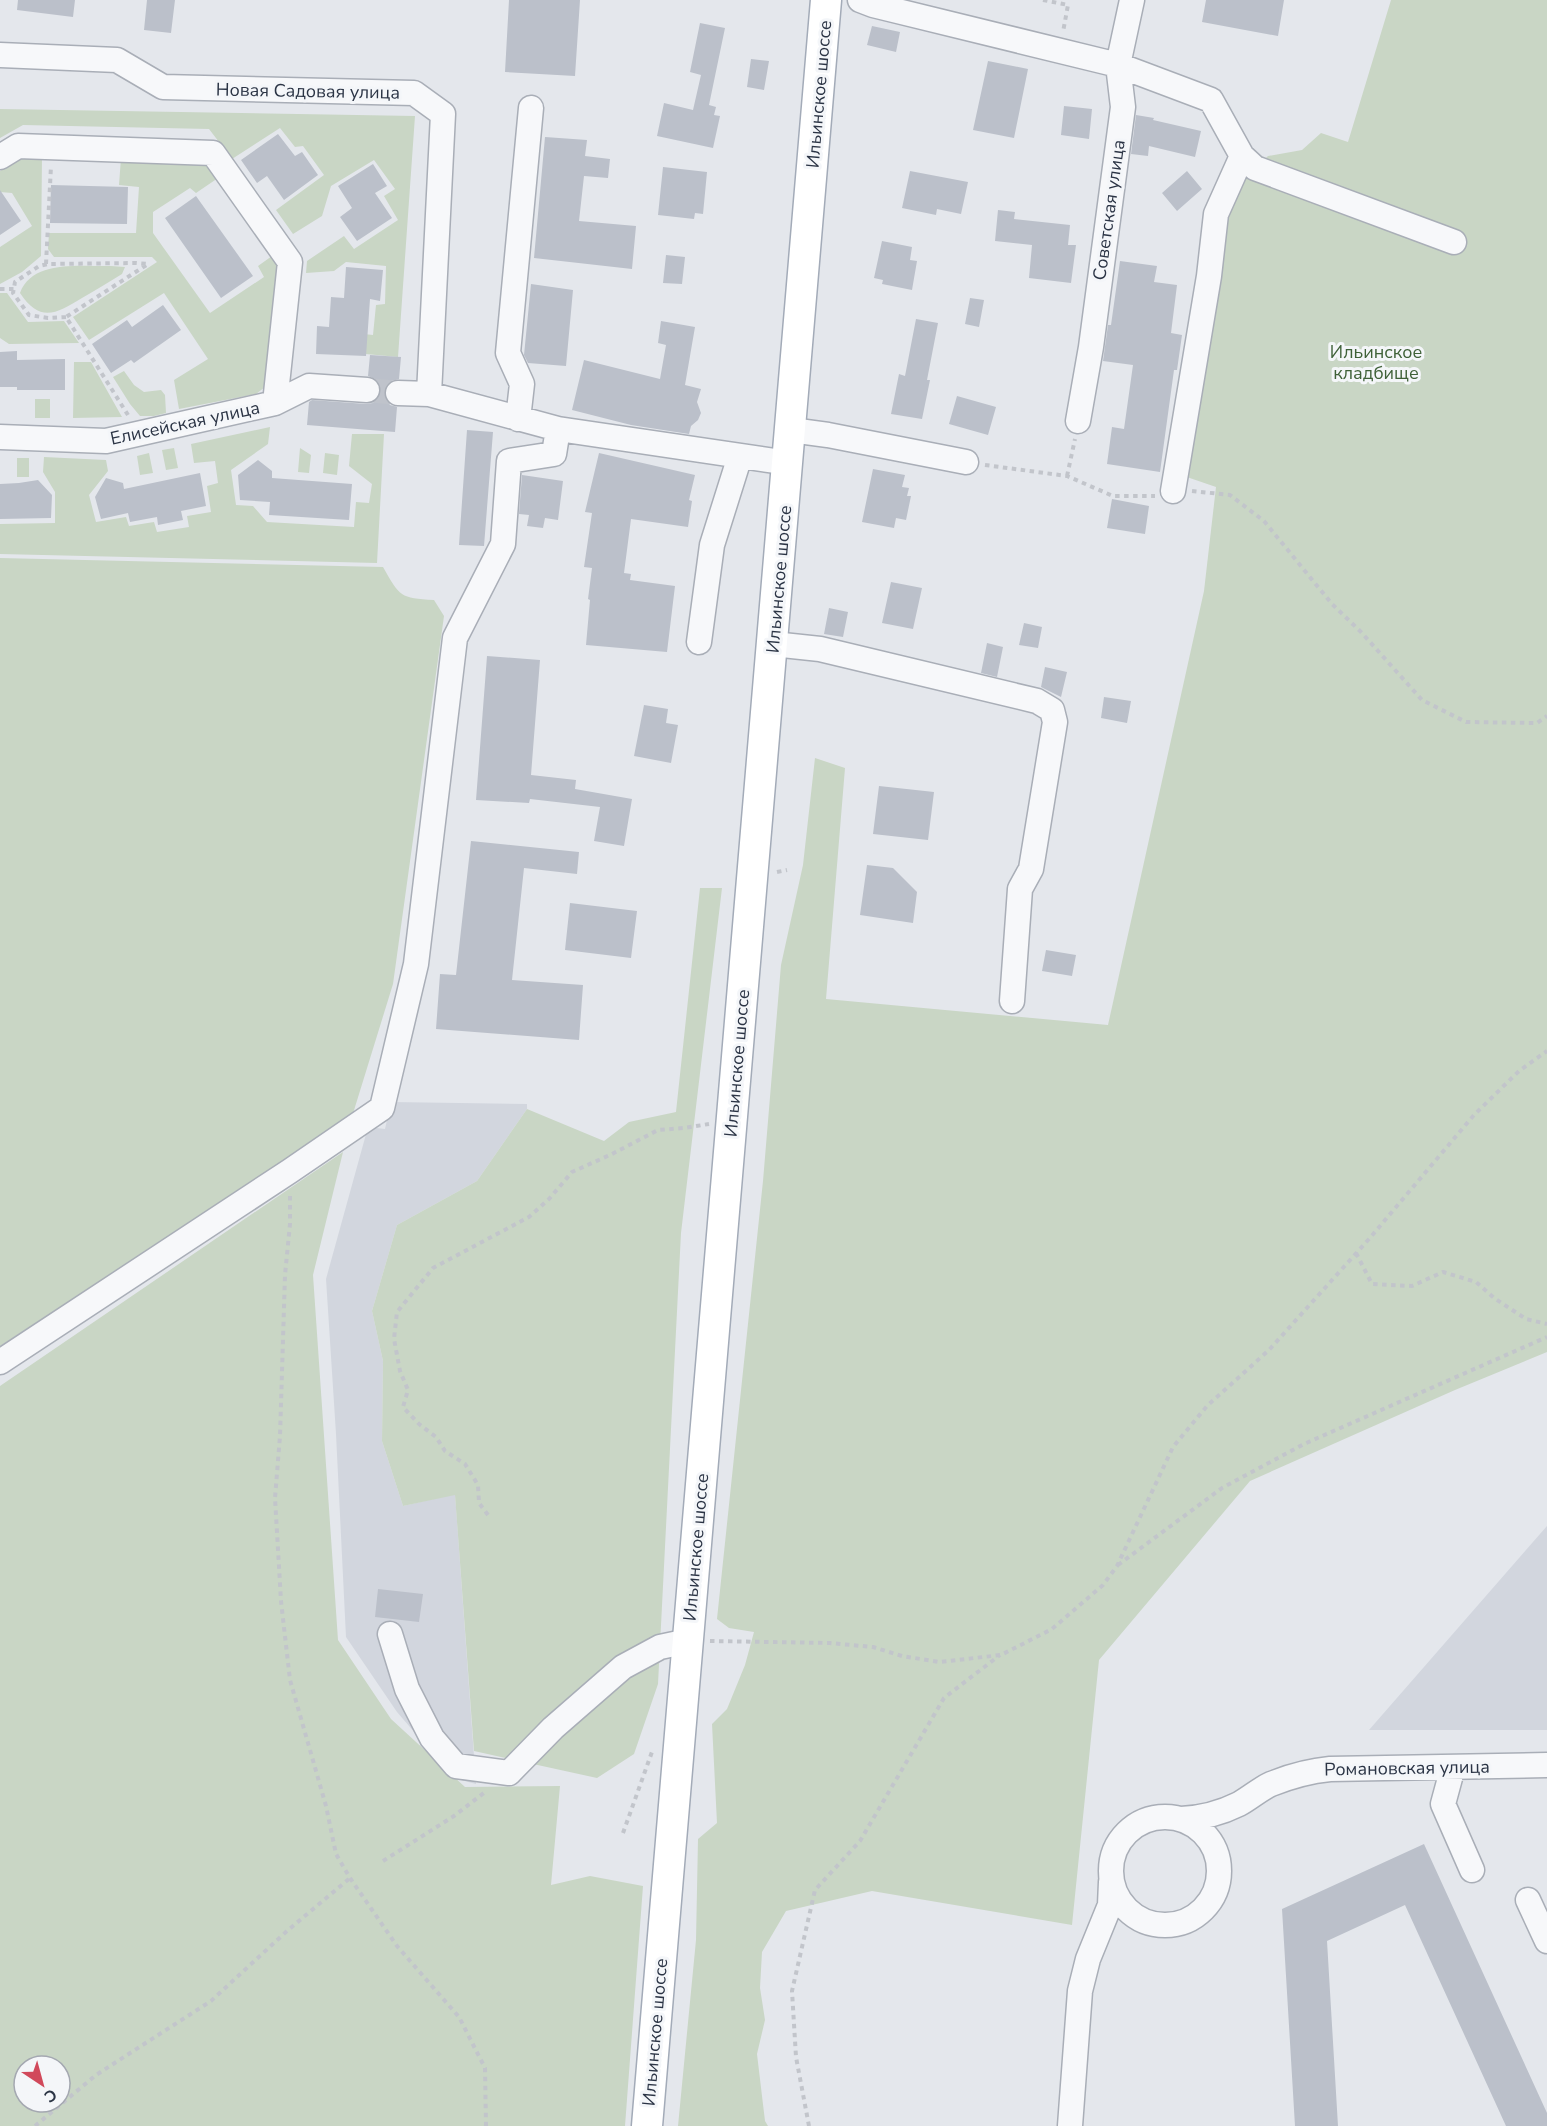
<svg xmlns="http://www.w3.org/2000/svg" width="1547" height="2126" font-family="'Nunito Sans',sans-serif">
<style>
.built{fill:#d2d6de}
.green{fill:#c9d6c5;fill-rule:evenodd}
.building{fill:#bbc0ca}
.lines{fill:none;stroke-linecap:round;stroke-linejoin:round}
.minor-tunnel{stroke:#bfc3cb;stroke-width:24;stroke-dasharray:24 12;stroke-linecap:butt}
.minor-casing{stroke:#a9aeb7;stroke-width:27}
.major-casing{stroke:#a3abb8;stroke-width:33}
.path{stroke:#c2c5cb;stroke-width:4;stroke-dasharray:4.5 4.5;stroke-linecap:butt}
.minor{stroke:#f7f8fa;stroke-width:24}
.major{stroke:#fff;stroke-width:30}
.labels{text-anchor:middle;stroke-width:6;stroke-linejoin:round;paint-order:stroke}
.street-label{font-size:18px;fill:#2b3445;stroke:#f4f6f9}
.park-label{font-size:18px;fill:#3f6138;stroke:#f4f6f9}
</style>
<rect width="100%" height="100%" fill="#e4e7ec"/>
<path class="built" d="M391,1102l136,2v5l-50,72 -80,44 -25,86 11,50 -1,80 21,65 52,-12 21,290 -15,-4 -21,-18 -43,-50 -51,-75 -10,-203 -10,-155 42,-152 17,2z
M1547,1526v204h-178z"/>
<path class="green" d="M1391,0h156v1352l-92,38 -205,91 -151,179 -27,265 -200,-34 -86,20 -24,41 -2,36 5,32 -8,34 8,67 3,5h-90l18,-186 2,-101 19,-16 -5,-99 15,-15 18,-44 9,-33 -25,-4 -12,-9 46,-438 18,-216 22,-100 12,-107 30,10 -19,231 282,26 96,-434 12,-104 -35,-12 52,-286 35,-33 34,-6 19,-17 27,9z
M0,109l415,7 -17,241 -32,-3 -2,-20 9,1 3,-30 9,-1 1,-38 -40,-4 -12,9 -28,2 1,-12 37,-25 10,13 44,-29 -14,-24 11,-7 -21,-29 -43,26 -9,30 -29,18 -17,-24 48,-35 -21,-29 -8,1 -15,-19 -48,31 -23,-30 -186,-4 -23,13z
M42,156l-1,100 -19,16 -22,12v-37l32,-21 -20,-33 -12,-1v-21l20,-13z
M121,158l89,5 11,13 -25,17 -6,-5 -37,24v21l57,80 54,-36 -6,-11 14,-10 9,14 -16,117 -9,7 -77,15 -5,-29 34,-21 -44,-66 -75,47 -16,-23 84,-55 -5,-5h-98l-6,-8 1,-16h87l3,-46 -20,-2z
M111,266l14,1 -3,7c-13,8 -26,16 -40,24 -26,16 -42,25 -62,-5 13,-34 61,-26 91,-27z
M0,293h7l21,29 36,-1 15,22 -70,1 -9,-6z
M74,362h17l31,55 -49,1z
M124,371l10,14 10,7 17,-2 4,5 1,18 -12,3h-14l-10,-12 -17,-27z
M35,399h15v19h-15z
M270,427l-2,17 -37,26 5,35 17,1 14,16 87,5 2,-25 13,1 3,-19 -23,-18 3,-32h32l-7,129 -377,-9v-30l55,-1v-31l-12,-20 1,-15 62,3 2,11 -19,24 7,27 30,-5 3,9 25,-4 3,10 32,-5 -2,-11 24,-4 -4,-26 11,-3 -3,-22 -21,2 -3,-19z
M174,448l4,20 -12,2 -4,-20z
M300,448l11,7 -2,18 -11,-1z
M149,453l4,20 -13,2 -3,-19z
M325,453l14,2 -2,20 -14,-2z
M17,458h12v19h-12z
M0,558l383,9c17,30 17,31 51,33l10,16 -51,368 -42,136 -351,226z
M700,888h22l-41,345 -23,451 -24,70 -37,24 -123,-27 -19,-256 -52,11 -21,-65 1,-80 -11,-50 25,-86 80,-44 50,-72 77,32 25,-19 47,-10z
M343,1152l-30,123 25,365 53,79 74,68 95,-1 -9,99 39,-9 53,10 -18,240h-625v-740zM24,2066h36v36h-36z"/>
<path class="building" d="M18,0h57l-2,17 -56,-7z
M147,0h28l-4,33 -27,-3z
M509,0h71l-5,76 -70,-4z
M1206,0h78l-6,36 -76,-14z
M700,23l25,5 -16,77 7,2 -2,8 6,1 -7,32 -56,-12 7,-33 29,7 8,-35 -11,-3z
M872,26l28,6 -4,20 -29,-7z
M751,59l18,2 -5,29 -17,-3z
M988,61l40,8 -14,69 -41,-8z
M1064,106l28,3 -3,30 -28,-4z
M1136,115l18,3 -1,2 48,11 -6,26 -46,-11 -1,10 -17,-2z
M278,134l17,22 7,-4 16,23 -34,25 -17,-24 -10,7 -16,-23z
M545,137l42,3 -2,16 25,3 -2,19 -24,-2 -5,45 57,5 -4,43 -98,-11z
M373,164l14,22 -12,7 17,25 -35,23 -17,-24 12,-9 -14,-22z
M663,167l44,5 -4,42 -8,-1 -1,6 -36,-4z
M910,171l58,11 -7,32 -24,-5 -1,6 -34,-7z
M1187,171l15,18 -25,22 -15,-18z
M51,185l77,2 -1,37 -77,-1z
M0,190l21,31 -21,14z
M196,196l57,80 -32,22 -56,-80z
M998,210l17,2 -1,7 56,6 -2,20h8l-5,38 -42,-5 3,-33 -37,-4z
M882,241l30,6 -2,13 7,1 -5,29 -30,-6 1,-4 -9,-2z
M666,255l19,2 -3,27 -19,-1z
M1120,261l37,5 -3,16 23,3 -6,48 11,2 -5,35h-3l-14,102 -53,-8 5,-37 12,2 9,-64 -30,-4 5,-36h3z
M346,267l37,3 -3,31 -10,-2 -4,57 -50,-2 1,-28 12,1 2,-30 13,1z
M531,284l42,6 -7,76 -38,-3 -4,-8z
M970,298l14,2 -5,27 -14,-3z
M163,305l18,25 -47,33 -3,-3 -20,13 -19,-29 35,-24 5,7z
M916,319l22,4 -11,57h3l-8,39 -31,-5 8,-40 6,2z
M661,321l34,6 -10,58 16,4 -4,13 4,11 -3,7 -7,6 -2,8 -58,-9 -59,-15 12,-50 76,19 6,-34 -8,-2z
M17,351v9l48,-1v31h-48v-3h-17v-35z
M370,355l31,2 -2,22 -8,2 -5,5 -2,6 2,8 4,5 7,2 -2,25 -88,-7 2,-23 3,-2 54,4 7,-1 5,-5 3,-6 -1,-8 -5,-5 -7,-3z
M957,396l39,11 -8,28 -39,-11z
M467,430l26,2 -9,114 -25,-1z
M599,453l96,22 -6,25 3,1 -4,26 -57,-8 -7,54 7,1 -1,6 45,6 -8,66 -81,-7 4,-45 -2,-1 4,-31 -8,-1 8,-54 -7,-1z
M258,460l14,11v7l80,6 -3,36 -80,-5 1,-13 -30,-2 -2,-25z
M873,469l32,6 -3,12 7,1 -2,8h4l-5,24 -10,-2 -2,10 -32,-6z
M200,473l6,33 -25,5 2,9 -25,5 -1,-8 -27,5 -2,-9 -27,6 -6,-22 11,-19 17,5 1,6z
M522,475l41,6 -5,39 -13,-2 -2,10 -16,-2 2,-11 -10,-1z
M38,480l14,15 -1,23 -51,1v-35l19,-1z
M1112,499l37,7 -4,28 -38,-6z
M891,582l31,6 -9,41 -31,-6z
M829,608l19,4 -5,25 -19,-3z
M1024,623l18,4 -4,21 -19,-3z
M987,643l16,4 -6,30 -16,-4z
M487,656l53,4 -9,115 45,5 -1,9 57,10 -8,47 -30,-5 6,-34 -70,-8 -1,4 -53,-3z
M1045,667l22,5 -6,25 -20,-10z
M1104,697l27,4 -4,22 -26,-5z
M644,705l24,4 -2,14 12,2 -7,38 -37,-7z
M879,786l55,6 -6,48 -55,-6z
M471,841l108,11 -2,22 -53,-6 -12,112 71,5 -4,55 -143,-11 4,-55 16,1z
M867,865l26,3 24,24 -4,31 -53,-8z
M570,903l67,8 -6,47 -66,-8z
M1046,950l30,5 -4,21 -30,-5z
M378,1589l45,5 -4,28 -44,-5z
M1424,1844l123,269v13h-41l-101,-221 -78,36 11,185h-43l-13,-217z"/>
<g class="lines">
<path class="minor-tunnel" d="M367,390l31,3"/>
<g class="minor-casing">
<path id="minor" d="M860,0l13,5 245,60 93,35 31,56 -26,58 -7,62 -36,215
M0,55l117,5 46,27 251,6 29,21 -14,280
M1242,156l13,12 199,74
M0,157l18,-11 195,7 77,109 -15,141
M398,393l31,1 129,35 231,34
M518,419l4,-35 -14,-31 23,-245
M1078,421l13,-74 32,-240 -5,-42 14,-65
M791,430l37,5 138,27
M0,437l106,4 169,-38 34,-17 58,4
M699,642l13,-97 28,-89
M773,644l47,5 217,52 15,9 3,12 -24,147 -11,20 -8,112
M0,1362l290,-191 92,-63 34,-144 39,-326 48,-94 6,-83 45,-7 4,-25
M390,1634l17,55 25,49 24,28 53,7 44,-45 70,-61 37,-20 28,-6
M1453,1767l-10,37 29,66
M1111 1871a54 54 0 1 1 108 0a54 54 0 1 1-108 0Z
M1181,1819c21,-1 40,-6 58,-15 11,-6 21,-15 32,-20 20,-8 38,-13 59,-15l217,-4
M1528,1900l19,41
M1070,2126l10,-135 8,-32 22,-54 1,-23"/>
</g>
<g class="major-casing">
<path id="major" d="M647,2126l179,-2126"/>
</g>
<path class="path" d="M1043,0l25,5 -5,27
M46,264l5,-98
M0,289h14
M66,317l-18,1 -19,-3 -16,-22 2,-11 24,-16 9,-2 88,-1 12,1 -82,53 62,98
M985,465l82,11 46,20h42
M1067,476l8,-37
M1192,491l38,4 34,26 68,83 29,28 61,68 44,22 71,1 10,-7
M777,872l10,-2
M290,1196v28l-5,51 -5,161 -5,62 6,103 9,79 36,126 10,48 14,24 47,68 62,71 26,51 1,58
M1356,1253l16,31 40,2 31,-14 33,10 18,16 32,21 21,5
M488,1515l-9,-12 -1,-18 -13,-21 -20,-13 -9,-14 -17,-13 -16,-17 5,-17 -8,-19 -6,-32 3,-27 36,-44 96,-51 20,-18 23,-27 40,-18 46,-24 26,-2 25,-4
M1118,1565l104,-77 82,-44 243,-107
M710,1641l120,2 43,4 29,9 37,6 62,-7 51,-26 51,-44 14,-19 56,-119 34,-41 62,-56 100,-111 105,-124 45,-44 28,-20
M623,1833l30,-84
M383,1861l71,-45 31,-24
M35,2126l61,-51 115,-74 76,-70 63,-53
M809,2126l-13,-69 -4,-66 23,-101 45,-49 84,-143 56,-43"/>
<use href="#minor" class="minor"/>
<use href="#major" class="major"/>
</g>
<g class="labels">
<g class="street-label">
<text transform="translate(308 91) rotate(1)" y="6">Новая Садовая улица</text>
<text transform="translate(819 94) rotate(-85)" y="6">Ильинское шоссе</text>
<text transform="translate(1109 210) rotate(-82)" y="6">Советская улица</text>
<text transform="translate(185 423) rotate(-12)" y="6">Елисейская улица</text>
<text transform="translate(779 579) rotate(-85)" y="6">Ильинское шоссе</text>
<text transform="translate(737 1063) rotate(-85)" y="6">Ильинское шоссе</text>
<text transform="translate(696 1547) rotate(-85)" y="6">Ильинское шоссе</text>
<text transform="translate(1407 1768) rotate(-1)" y="6">Романовская улица</text>
<text transform="translate(655 2032) rotate(-85)" y="6">Ильинское шоссе</text>
</g>
<g class="park-label">
<text x="1376" y="358">Ильинское<tspan x="1376" dy="21">кладбище</tspan></text>
</g>
</g>
<g transform="translate(42 2084) rotate(144)"><circle r="28" fill="#f4f6f9" stroke="#a4a8b1" stroke-width="1.5"/>
<path d="M0-4.5L10 22L0 15L-10 22Z" fill="#d1495b"/>
<text y="-9" font-size="16" font-weight="bold" text-anchor="middle" fill="#2b3445">С</text>
</g>
</svg>
